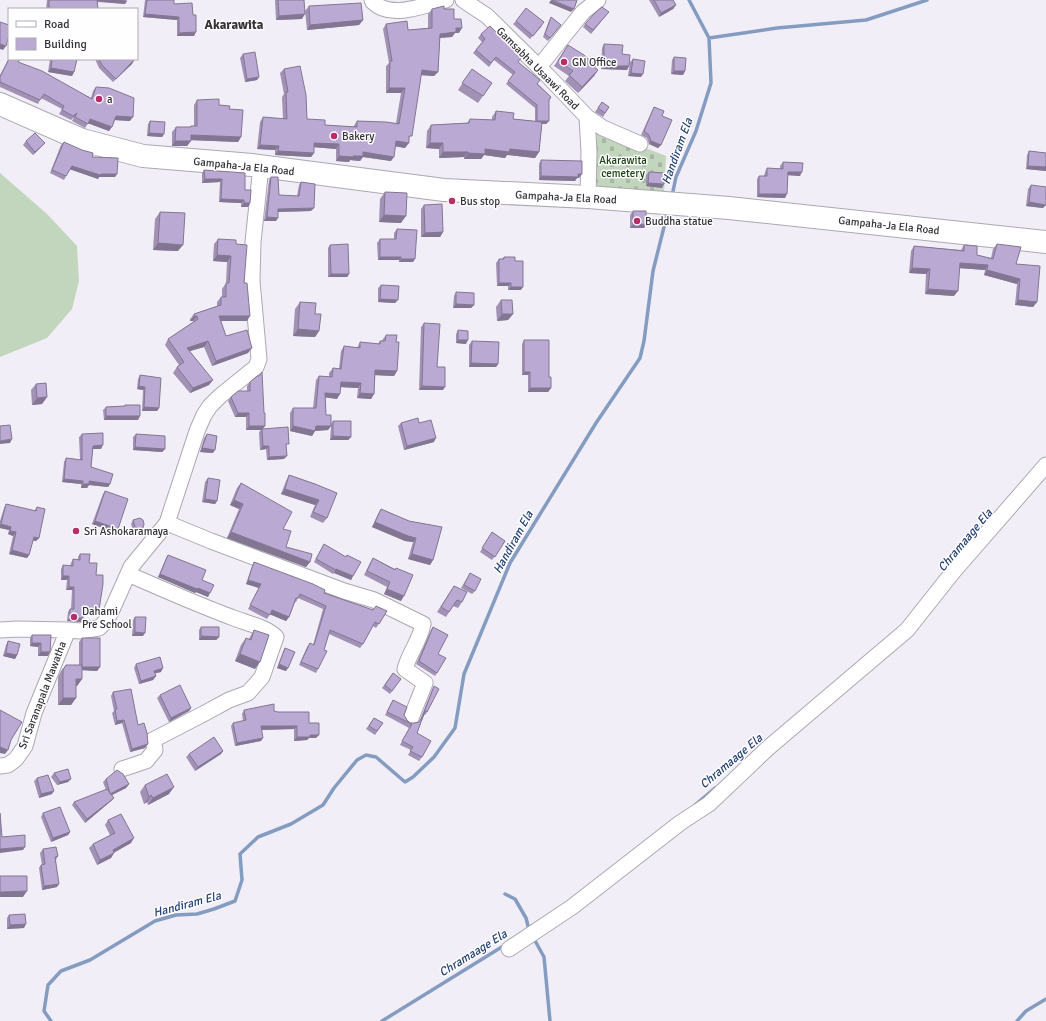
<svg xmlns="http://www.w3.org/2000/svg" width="1046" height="1021" font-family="Signika,sans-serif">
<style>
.grass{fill:#c2d5bd}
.cemetery{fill:url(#cemetery-stones)}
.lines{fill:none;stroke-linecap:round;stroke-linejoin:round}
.stream{stroke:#849cc0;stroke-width:3.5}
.minor-casing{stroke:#aca8b1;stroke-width:17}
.trunk-casing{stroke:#aca8b1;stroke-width:24}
.minor{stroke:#fff;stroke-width:15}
.trunk{stroke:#fff;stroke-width:22}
.wall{fill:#a091b5}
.shaded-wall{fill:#827693}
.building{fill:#baa9d2;stroke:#827693}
.poi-dot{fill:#b82d68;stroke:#fefdff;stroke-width:1.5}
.labels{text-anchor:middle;stroke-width:3;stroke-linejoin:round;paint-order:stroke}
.poi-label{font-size:11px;fill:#343236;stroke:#fefdff;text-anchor:start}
.street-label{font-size:11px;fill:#343236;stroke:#fefdff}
.park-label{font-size:11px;fill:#19410f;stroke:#fefdff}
.water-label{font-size:12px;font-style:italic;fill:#234273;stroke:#fefdff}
.quarter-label{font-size:13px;font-weight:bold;fill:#343236;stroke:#fefdff}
</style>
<defs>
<pattern id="cemetery-stones" width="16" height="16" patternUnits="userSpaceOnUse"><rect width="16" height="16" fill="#c2d5bd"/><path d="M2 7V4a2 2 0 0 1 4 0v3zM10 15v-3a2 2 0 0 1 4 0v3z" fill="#a7b7a3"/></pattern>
</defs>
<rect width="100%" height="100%" fill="#f2eef7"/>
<path class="grass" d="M0,173l47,41 30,32 2,35 -7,28 -25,29 -47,19z"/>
<path class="cemetery" d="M597,129l69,27 -2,38 -69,-3z"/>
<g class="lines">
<path class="stream" d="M689,0l20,38
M672,196l4,-19 20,-46 15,-48 -2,-45 68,-10 89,-8 61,-20
M695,805l20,-17
M505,894l10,5 11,19 3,12
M533,937l11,20 6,64
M51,1021l-7,-10 4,-26 13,-14 29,-11 65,-39 21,-6 21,-1 17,-5 21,-8 7,-21 -2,-26 18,-17 33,-13 32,-19 11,-17 23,-28 9,-5 10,2 29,25 8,-5 21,-20 21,-29 9,-54 46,-111 86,-140 44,-65 4,-17 9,-70 15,-60
M382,1021l123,-76
M1017,1021l9,-10 20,-12"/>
<g class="minor-casing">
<path id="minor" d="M372,0l1,2c18,18 51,3 73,-2
M463,0l24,16 60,59 40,42 2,35 -1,45
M539,67l44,-55 15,-12
M587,117l16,11 37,16
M167,523l44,18 133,50 30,9 49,24c-3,17 -14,29 -18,45l20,14 -14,35
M0,630l17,-1 51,1
M0,766l8,-1 8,-6 9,-13 9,-33 34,-83 12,1 19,-3 6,-6 6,-10 20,-45 36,-44 30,-92 7,-16 6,-9 10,-10 36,-29 3,-8 -7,-78 1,-39 8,-76
M122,769l24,-8 9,-11 -2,-10 54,-28 22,-12 19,-7 14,-16 14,-40c-11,-11 -31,-14 -45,-20 -35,-13 -69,-28 -103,-43
M509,949l63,-42 108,-84 29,-19 59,-56 139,-118 46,-58 93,-107"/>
</g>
<g class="trunk-casing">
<path id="trunk" d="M0,104l82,36 61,16 109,9 192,25 144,7 141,11 317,34"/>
</g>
<use href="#minor" class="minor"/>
<use href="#trunk" class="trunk"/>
</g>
<path class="wall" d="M47,0h80l-2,4 -28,-2 1,7h-52z
M145,0h29v4l20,32h-17v-16l-34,-3z
M275,0h29l-2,19 -26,1z
M649,0h24l3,5 -3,4 -14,8z
M309,6l54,14 -4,5 -52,5 -2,-19z
M432,9h12l10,10 5,14h-4l-3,4 -12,1 -2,34 -4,4 -13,-1 -12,65 -4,8 -9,-2 -5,15 -28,-4 -3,4 -10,-1 -1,2 -13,-1v-12l-22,-2v6l-3,4 -36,-2v-5l-18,-1 3,-27 3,-5 20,2 -1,-22 2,-3 -4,-21 4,-4 23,50 18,6 28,2 4,-6 39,2 5,-30h-15v-27l3,-3 -6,-34 3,-5 22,6 20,-2v-14z
M609,12l-18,22 -8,-7 2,-3z
M551,17l10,8 -13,16 -5,-4 6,-16z
M516,21l26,5 -12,13 -17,-15z
M481,34l37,28 20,22 13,13 -2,4v20l-3,3h-4l-3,28 -4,6 -28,-3 -2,3 -21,-3 -3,4h-17v-2l-25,1v-9l-13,-1 1,-17 4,-6 36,-2 3,-4 22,1v-3l4,-6 17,8 22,2v-13l-29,-24 7,-9 -19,-15 -5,7 -16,-14 9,-11 -4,-4z
M604,44l18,10 7,12 -2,4 -26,-1 1,-21z
M568,45l28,21 -1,2 3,2 -4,6 -16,17 -13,-12 4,-5 -15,-10z
M243,54l16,23 -2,3 -12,2 -5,-24z
M674,57l11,14 -2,4 -12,-1 1,-14z
M9,58v1l9,3 73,36 2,-7 3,-4 34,34 -15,-1 -6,11 -21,-8 -3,5 -13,-7 2,-4 -3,3 -12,-6 3,-5 -21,-11 -3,6 -38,-17v-12z
M50,59h27l-3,13 -2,4 -24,-4z
M95,59h38l1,1 -2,4 -19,18 -14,-14z
M633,59l8,18 -13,-1 2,-14z
M472,69l20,14 -14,20 -20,-13z
M197,100l22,5 10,4 12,28 -3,5 -47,-2 -4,6h-15v-14l4,-5h13l2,-1h3v-21z
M602,102l7,5 -6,10 -8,-5z
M654,107l8,9 -1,29 -3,3 -9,-4 -2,-6 -6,-3 11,-24z
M150,121l14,13 -2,3 -15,-1 1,-12z
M26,141l19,2 -12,12 -10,-10z
M64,142l28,15 25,17 -2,3h-16l-1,2 -28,-10 -6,11 -14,-7 11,-28z
M1029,151l17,2v18l-20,-2 1,-14z
M541,160l38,18h-2l-2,3 -36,-1v-16z
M783,162l17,14 -12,-1 -3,23 -28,-1v-18l2,-3h5l1,-4 2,-4 13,1v-3z
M204,170l41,3v17l5,13 -2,4h-7v-4l-22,-1 1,-20 -18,1v-10z
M649,172l13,16 -16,-2v-11z
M271,177l8,18 18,1 2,-11 2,-3 10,29 -33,1 -2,9h-12l5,-41z
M1031,185l12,23 -17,-2 2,-17z
M385,192l16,31 -22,-1 1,-23z
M424,205l19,27 -3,5h-19v-28z
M633,211l13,13 -2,4h-14v-13z
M160,212l18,39 -25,-1 2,-31z
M397,229l16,33h-14v-2h-21l-1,-17 3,-4h14v-6z
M218,239l18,5 8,39 3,38h-26l5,15 22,17 -36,13 -8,-19 -14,4 19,34 -19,8 -17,-20 4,-6 2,-2 -14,-20 3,-6 25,-17v-1h-3v-2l4,-5 23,-8v-4l4,-5h1v-8l4,-6 1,-21 -14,-1 1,-17z
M997,244l19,20 21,38 -4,5 -18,-2 2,-21 -33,-9 1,-5 -25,-2 -6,28 -29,-2 1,-20 -17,-1 2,-22 3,-5 47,4 3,-5 13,10 14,3 2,-9z
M330,245l19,29 -2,3h-19v-29z
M504,257l11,4 6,29h-13v-4h-11l-1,-23 3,-4h3z
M381,285l14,18 -17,-1v-14z
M456,292l18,13 -3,3h-18l1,-12z
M501,300l12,14 -5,6 -11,1 -1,-14z
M300,302l15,12 4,17 -4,6 -22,-1 2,-27z
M424,323l19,67h-24l2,-63z
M458,330l8,14 -10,-1v-9z
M386,335l10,7 1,29 -3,5 -19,-1 -1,19 -3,5 -14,-1 1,-10 -17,-1 -4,12 -12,-2 1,18 5,9 2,-3 18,16 -3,3h-18l1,-14 -3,4 -13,1 -3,5 -22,-5v-18l3,-5h20l3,-28 3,-4 10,1v-4l4,-5 6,1 2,-18 3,-5 13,2 3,-6 18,2 2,-3h2l1,-2z
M524,340l25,37 2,11 -3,4h-20v-17h-6v-31z
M472,341l26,23 -2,3h-27v-22z
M140,375l19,33 -2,3h-15l1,-21 -6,-1 1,-10z
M250,382l13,47 23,18 -2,12 -17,1 -1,-11 -6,1 -1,-18 2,-2h-15v-13h-11l-7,-16 3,-4 16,-6v-5z
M36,384l11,13 -5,7 -10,1 -1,-15z
M125,405l13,15h-34l-1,-10 3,-3 18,-1z
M401,423h18l15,19 -30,8 -6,-24z
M82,434l19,15h-8l-2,18 19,17 -2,3 -19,-2 -2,3h-6v-4l-19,-2 2,-20 2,-4 14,2 -1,-23z
M136,434l29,15 -3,3 -29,-2v-13z
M207,434l6,19 -13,-1 4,-14z
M289,475l26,9 12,34 -4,5 -13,-6 5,-12 -34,-11 5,-13z
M208,478l9,23 -2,3 -13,-2 3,-20z
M241,483l42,46 3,18 24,15 -4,5 -79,-29 12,-29 -9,-4 7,-17z
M105,491l13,38 -3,3 -23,-8 11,-30z
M6,504l28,7 3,-4 2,31 -3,3 -3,-1 -4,15 -2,3 -18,-4 4,-18 -5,-2 1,-4 -9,-2v-7l4,-13z
M381,509l28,12 24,39 -3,5 -22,-6 5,-17 -8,-1 -33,-14 6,-13z
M133,520l10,8 -3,3 -4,1 -3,-2 -2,-6z
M492,532l13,9 -13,19 -12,-8z
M324,544l29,32 -2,4 -17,-7 -1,1 -19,-12z
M80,554l9,9 7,12 1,39 -14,-2 -2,10 -14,-1 1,-9 2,-3h1l1,-19h-6l1,-10h-6v-11l2,-4 7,1 1,-3 2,-4h5v-2z
M168,555l34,25 6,17 -12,-5 -1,1 -37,-16 8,-19z
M373,558l22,11 1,-1 5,33 -17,-7 3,-7 -23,-12 6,-12z
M254,562l70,31 49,17 14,1 -11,17 -3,-2 -10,18 -3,4 -31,-14 -11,35 -2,4 -17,-8 8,-18 3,-4 3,2 10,-36 -25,-11 -2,4h-1l-6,15 -3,4 -16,-7 -3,5 -19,-10 11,-21 -13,-4 6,-18z
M470,573l5,18 -3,3 -11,-6z
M454,586l8,16 -4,6 -5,-2 -7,11 -9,-5z
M135,617l8,19h-11l1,-16z
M201,627l18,10 -3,3h-17v-10z
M433,627l5,27 -1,19 -2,3 -19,-12 15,-34z
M254,630l1,39 -20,-8 6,-16 5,-7 3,1 1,-2z
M32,635h19l-3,21h-10v-9l-8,-1v-8z
M82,638l18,29 -3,4 -15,-1v9l-5,7h-1v12l-5,7h-13v-28l3,-6 5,-6h13v-23z
M8,641l9,14 -2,4 -12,-3 3,-11z
M285,648l1,23 -9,-3 6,-16z
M136,664l25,8 -6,1 1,3 -3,4 -14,4 -5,-16z
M393,673l8,6 -11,15 -8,-6z
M434,686l-7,26 -2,3h-1l-7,18 5,24 -3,4 -11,-6 3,-5 -11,-5 9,-17 -24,-13 8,-15 11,15 3,5 3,3h4l5,-1 13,-32z
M113,692l25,33 7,23 -15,4 -8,-29 -7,2 -3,-12 2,-2 -3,-15z
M160,695l31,13 -2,3 -20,11 -12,-24z
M244,710l30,1 35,12 7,15h-7l-2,2 -13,1v-12l-32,1 -1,11 -26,5 -4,-20 2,-3 10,-2 -1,-7z
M374,718l9,5 -8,12 -9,-6z
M223,751l-2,3 -26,17 -9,-14 3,-3z
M54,773l14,9 -11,3 -6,-8z
M37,778l15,16 -13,4 -5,-17z
M106,779l23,5 -3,4 -14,7 2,3 -3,3 -26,22 -13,-18 2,-3 32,-12 -3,-8z
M145,785l24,9 -21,11 -1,-3 -3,2 -4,-12z
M43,813l27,19 -2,3 -17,7 -10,-25z
M108,820l23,23 -17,9 -3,6 -14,7 -8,-17 4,-4 17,-9 -5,-10z
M43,849l15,7 -2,4 1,27 -15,3 -3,-22 2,-3h1l-2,-12z
M9,915l15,13 -17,1v-11z"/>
<path class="shaded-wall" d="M96,0h25l6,1 -2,3 -30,-3z
M551,0l23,9 -3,3 -22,-9z
M676,5l-3,4 -14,8 2,-4z
M145,14l34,3 -2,3 -34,-3z
M305,14l-3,5 -26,1 3,-4z
M363,20l-4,5 -52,5 3,-5z
M456,28h6l-3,5h-4l-3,4 -15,1 3,-4z
M196,32l-2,4h-17l2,-3z
M0,44l6,2 -3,4 -3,-1z
M134,60l-2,4 -19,18 3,-3z
M604,66h25l-2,4 -26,-1z
M51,68l23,4 -2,4 -24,-4z
M422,70l16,2 -4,4 -15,-1z
M598,70l-4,6 -16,17 4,-6z
M674,71h11l-2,4 -12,-1z
M631,73l12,1 -2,3 -13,-1z
M259,77l-2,3 -12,2 2,-3z
M389,88h16l-4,5h-15z
M116,116l17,1 -3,4 -16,-1z
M90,119l22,8 -3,4 -22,-8z
M537,121h12l-3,3h-11z
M149,133l15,1 -2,3 -15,-1z
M191,135l50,2 -3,5 -51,-2z
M175,141h16l-4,5h-15z
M396,141l13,2 -4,5 -12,-2z
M651,141l10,4 -3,3 -9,-4z
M45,143l-12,12 2,-3z
M314,143l25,1 -3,5 -25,-2z
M430,143h13l-4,6 -13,-1z
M260,145l19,1 -4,4 -18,-1z
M485,149h25l29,3 -4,6 -28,-3 -2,3 -21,-3 -3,4h-17l4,-6z
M278,151l36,2 -3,4 -36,-2z
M363,152l31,5 -3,4 -28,-4 -3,4 -10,-1 -1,2 -13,-1 3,-5h14z
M443,152h25l-4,5 -25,1z
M72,166l45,8 -2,3h-16l-1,2 -29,-10z
M1028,166l18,1v4l-20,-2z
M788,172h14l-2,4 -15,-1z
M578,174h4l-3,4h-2l-2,3 -36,-1 2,-4z
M205,179h17l-2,3 -18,1z
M648,183l16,1 -2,4 -16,-2z
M759,194h28l-2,4 -28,-1z
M221,199l23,1 -3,3 -22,-1z
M1029,202l17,3 -3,3 -17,-2z
M244,203h6l-2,4h-7z
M314,208l-3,3 -35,1 2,-3z
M384,215l22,1 -5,7 -22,-1z
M267,217l11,1 -2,3h-12z
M646,224l-2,4h-14l3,-3z
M443,232l-3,5h-19l4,-4z
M158,243l25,2 -5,6 -25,-1z
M217,255l14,1 -4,6 -14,-1z
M380,257h21l-2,3h-21z
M401,259h14l-2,3h-14z
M960,263l28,2 -3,5 -28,-2z
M912,268l18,1 -4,5 -17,-1z
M987,270l33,9 -3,5 -33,-9z
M331,274h18l-2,3h-19z
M499,283h12l-3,3h-11z
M511,287h12l-2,3h-13z
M928,289l30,2 -4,5 -29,-2z
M380,299l18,1 -3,3 -17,-1z
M1018,300l19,2 -4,5 -18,-2z
M456,304l18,1 -3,3h-18z
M502,314h11l-5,6 -11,1z
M194,316h3l-4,5h-3z
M219,316h31l-3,5h-32z
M298,329l21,2 -4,6 -22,-1z
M458,340h10l-2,4 -10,-1z
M208,341l-4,6 -21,6 4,-5z
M252,348l-4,5 -36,13 4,-5z
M471,363l27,1 -2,3h-27z
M375,370l22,1 -3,5 -22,-1z
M524,372h6l-2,3h-6z
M213,380l-4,5 -19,8 3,-5z
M341,382l20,1 -3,5 -20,-1z
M139,386l6,1 -2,3 -6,-1z
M422,386l23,1 -2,3h-24z
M530,388h21l-3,4h-20z
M325,393l15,1 -3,5 -15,-2z
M360,393l14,1 -3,5 -14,-1z
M47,397l-5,7 -10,1 5,-7z
M144,407l15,1 -2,3h-15z
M238,413h11l-3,4h-11z
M106,416h34l-2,4h-34z
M249,426h16l-3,4v-1l-1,1h-15z
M293,426h38l-3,4 -14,1h1l-3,5 -22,-5z
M333,436l18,1 -3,3h-18z
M436,438l-2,4 -30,8 3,-4z
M12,439l-2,4 -10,1v-3z
M103,445l-2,4h-10l2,-3z
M263,446h6l-3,3 -6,1z
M135,447l30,2 -3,3 -29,-2z
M202,448l13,2 -2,3 -13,-1z
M287,456l-3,3 -17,1 2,-3z
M64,479l19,2 -2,3 -19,-2z
M89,481l21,3 -2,3 -19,-2 -2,3h-6l2,-4z
M285,489l34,11 -4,5 -34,-11z
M205,499l12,2 -2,3 -13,-2z
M234,500l9,4 -4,5 -9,-4z
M95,521l23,8 -3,3 -23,-8z
M375,522l41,16 -3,4 -8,-1 -33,-14z
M1,524l10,3 -2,3 -9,-2v-3z
M143,528l-3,3 -4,1 3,-3z
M10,531l6,1 -3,4 -5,-2z
M231,532l79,30 -4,5 -79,-29z
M34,537l5,1 -3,3 -5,-1z
M12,550l17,5 -2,3 -18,-4z
M412,554l21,6 -3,5 -22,-6z
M336,569l17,7 -2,4 -17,-7z
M160,574l38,14 12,5 -2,4 -12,-5 -1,1 -37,-16z
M63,576h6l-2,4h-6z
M248,580l13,4 -2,4 -13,-4z
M69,587h5l-2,3h-6z
M387,589l17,7 -3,5 -17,-7z
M84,608l15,2 -2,4 -16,-2z
M272,610l17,7 -3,4 -17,-7z
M70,618h13l-2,4 -14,-1z
M135,632l10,1 -2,3h-11z
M201,636l18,1 -3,3h-17z
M32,643h9l-3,4 -8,-1z
M41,652h9l-2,4h-10z
M6,653l11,2 -2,4 -12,-3z
M240,654l20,8 -5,7 -20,-8z
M279,664l9,4 -2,3 -9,-3z
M81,667h19l-3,4 -18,-1z
M163,668l-2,4 -9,2 2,-3z
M156,676l-3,4 -14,4 2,-3z
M76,679h6l-5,7h-6z
M63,698h13l-5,7h-13z
M191,708l-2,3 -20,11 2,-4z
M124,720l-2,3 -7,2 2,-4z
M261,726h36l-3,3 -35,1z
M310,735h9l-3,3h-7l-2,2 -13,1 3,-4z
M263,738l-2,3 -26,5 2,-3z
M148,744l-3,4 -15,4 2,-3z
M0,747l8,3 -3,4 -5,-1z
M223,751l-2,3 -26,17 3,-4z
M71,779l-3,3 -11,3 3,-3z
M129,784l-3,4 -18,9 2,-3z
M174,787l-5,7 -21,11 5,-7z
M54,791l-2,3 -13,4 2,-4z
M151,795l-4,7 -3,2 5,-7z
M114,798l-3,3 -26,22 2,-4z
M70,832l-2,3 -17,7 2,-4z
M134,838l-3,5 -21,12 3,-5z
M25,847l-2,3 -23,3v-4z
M114,853l-3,5 -14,7 3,-5z
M59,884l-2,3 -15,3 2,-4z
M27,891l-4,6h-23v-5z
M26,924l-2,4 -17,1 3,-4z"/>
<path class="building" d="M49,0h48l1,9h-49z
M147,0h27v4l18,-1 1,12h3v17l-17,1v-16l-34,-3z
M278,0h26l1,14 -26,2z
M552,0h25l-3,9z
M654,0h19l3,5 -15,8z
M361,3l2,17 -53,5 -1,-19z
M444,6v3h10v10h7l1,9h-6v4l-16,2 -2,38 -16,-2 -10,66h-3v7l-13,-2 -2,16 -31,-5v4h-10v1l-14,-1v-12l-25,-1v10l-36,-2 1,-5 -19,-1 3,-28 24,2 -1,-27h2l-4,-23 16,-3 6,29 1,24 18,1v5l32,2v-6l29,1 13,2 6,-36h-16l1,-27h2l-6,-37 21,-3 1,9 24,-2v-19z
M602,7l7,5 -16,18 -8,-6 10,-11z
M526,8l18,14 -11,14 -17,-15z
M551,17l10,8 -11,13 -5,-4z
M0,22l9,3v10l-3,11 -6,-2z
M490,26l32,31 -4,5 22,18 -3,4 14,13 -2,3v21h-12v-16l-29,-24 7,-9 -19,-15 -5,6 -15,-13 9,-11 -4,-5z
M604,44l19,1 -1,9 8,1 -1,11h-25z
M568,45l16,10 12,11h-3l5,4 -16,17 -13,-12 4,-4 -15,-10z
M255,52l4,25 -12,2 -4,-25z
M674,57l12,1 -1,13h-11z
M9,59h11l-2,3 24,9 50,28 4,-12 13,1 25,10 -1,19 -17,-1 -4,11 -22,-8 -2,5 -13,-7 2,-4 -4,3 -11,-6 2,-4 -20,-12 -4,6 -40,-18v-5z
M52,59h25l-3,13 -23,-4z
M99,59h34l1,1 -18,19 -14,-14z
M633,59l12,2 -2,13 -12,-1z
M472,69l20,14 -9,13 -21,-13z
M219,99v6l11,1 -1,3 14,1 -2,27 -50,-2v6h-16l1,-14h15v-1h6v-26z
M602,102l7,5 -4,6 -7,-5z
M654,107l10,4 -2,5 10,4 -11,25 -10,-4 -2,-6 -5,-4z
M496,111l18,2 -1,6 29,3 -3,30 -29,-3 -1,3 -24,-3v5l-17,-1v-1h-25v-9h-13l1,-18 38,-2 1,-4 25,1z
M150,121l15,1 -1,12 -15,-1z
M35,133l10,10 -10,9 -9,-11z
M64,142l18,8 11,3 -1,4 26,1 -1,16h-16l-1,1 -28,-9 -6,10 -14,-6z
M1029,151l17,2v14l-18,-1z
M541,160l41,1v13h-4v3l-37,-1z
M783,162l20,1 -1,9h-14l-1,22h-28v-18h8v-8l16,1z
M204,170l41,3v17h6l-1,13h-6v-3l-23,-1 1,-20h-17z
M649,172l16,1 -1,11 -16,-1z
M271,177h7l1,18 20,1 2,-14 14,2 -1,24 -36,1v9l-11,-1z
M1031,185l15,2v18l-17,-3z
M385,192l22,1 -1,23 -22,-1z
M442,204l1,28 -18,1 -1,-28z
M633,211h13v13l-13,1z
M160,212l25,1 -2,32 -25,-2z
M397,229l20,1 -2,29h-14v-2h-21v-18h16z
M218,239l18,1v4l11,1 -3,38h3l3,33h-31l7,20 21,-6 5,18 -36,13 -8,-20 -21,7 26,32 -20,8 -16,-21 7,-5 -16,-23 30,-20 -1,-3h-3v-2l27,-9v-8h5v-14h3l2,-27 -14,-1z
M348,244l1,30h-18l-1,-29z
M997,244l24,3 -5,17 24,2 -3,36 -19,-2 2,-21 -33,-9 1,-5 -28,-2 -2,28 -30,-2 2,-20 -18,-1 2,-22 50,5v-6l13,1v9l16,4z
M504,257h11v4h8v26h-12v-4h-12v-24h5z
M381,285l18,1 -1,14 -18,-1z
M456,292l18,1v12l-18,-1z
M501,300h11l1,14h-11z
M300,302l16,1 -1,11h6l-2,17 -21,-2z
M424,323l16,1 -3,43h8v20l-23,-1z
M458,330l10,1v9h-10z
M386,335h11l-1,7h3l-2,29 -22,-1 -1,24 -14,-1 1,-10 -20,-1 -1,12 -15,-1 1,22h5v11h-15l-1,5 -22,-5v-18h23l3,-32 13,1 1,-9 8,1 3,-23 16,2v-6l20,2v-3h5z
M524,340h25v37h2v11h-21v-16h-6z
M472,341l27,1 -1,22 -27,-1z
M262,372l2,41h1v13h-16v-13h-11l-7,-16 7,-6h12v-9l7,-6h2z
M140,375l21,3 -2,30 -15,-1 1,-20 -6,-1z
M46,383l1,14 -10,1 -1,-14z
M125,405h15v11h-34v-9l19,-1z
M418,418l1,5 12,-3 5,18 -29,8 -6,-23z
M333,421h18v16l-18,-1z
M10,425l2,14 -12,2v-15z
M288,427l1,17h-3l1,12 -18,1v-11h-6l-1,-17z
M103,433v12l-10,1 -2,21 22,7 -3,10 -21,-3v3h-6v-3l-19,-2 2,-21 16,2v-26z
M136,434l29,2v13l-30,-2z
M207,434l10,2 -2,14 -13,-2z
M289,475l26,9 22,9 -10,25 -14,-6 6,-12 -34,-11z
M208,478l12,2 -3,21 -12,-2z
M241,483l51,29 -9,17 8,2 -5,16 26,7 -2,8 -79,-30 12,-28 -9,-4z
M105,491l23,8 -10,30 -23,-8z
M6,504l30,7 1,-4 8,2 -6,29 -5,-1 -5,18 -17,-5 4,-18 -6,-1 1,-4 -10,-3z
M381,509l28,12 33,6 -9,33 -21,-6 4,-16 -8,-2 -33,-14z
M140,518l3,2 1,4 -1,4 -4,1 -4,-2 -2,-7z
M492,532l13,9 -10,16 -13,-9z
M324,544l22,13 1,-2 14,7 -8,14 -17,-7v1l-20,-11z
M80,554h10l-1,9h8l-1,12h7v9l-4,26 -15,-2 -1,10h-13v-9h4v-22h-5v-11h-6v-11l10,1v-7l7,1z
M168,555l38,15 -4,10 12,5 -4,8 -12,-5 -1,1 -37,-15z
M373,558l22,12 1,-2 17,7 -9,21 -17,-7 3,-7 -23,-11z
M254,562l59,22 12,6 -1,3 49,17 3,-4 11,5 -8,13 -4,-2 -12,22 -33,-14 -6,20 3,1 -9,18 -17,-7 9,-19 4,2 12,-39 -26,-12 -2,4h-2l-7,19 -17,-7 -2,5 -20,-10 11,-21 -13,-4z
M470,573l11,6 -6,12 -11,-6z
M454,586l13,6 -5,10 -5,-2 -8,12 -8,-5z
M135,617h11l-1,16 -10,-1z
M201,627h18v10l-18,-1z
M433,627l15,8 -10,19 8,4 -9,15 -18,-12z
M254,630l15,5 -9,27 -20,-8 6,-16 5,2z
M32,635h19l-1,17h-9v-9h-9z
M82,638h18v29h-18z
M8,641l12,3 -3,11 -11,-2z
M285,648l10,4 -7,16 -9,-4z
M160,657l3,11 -9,3 2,5 -15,5 -5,-17z
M66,665h16v14h-6v19h-13v-28z
M393,673l8,6 -9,12 -7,-6z
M180,685l11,23 -20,10 -11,-23z
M434,686l5,3 -12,23 -2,-1 -8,22 14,8 -9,16 -12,-6 3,-4 -11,-6 10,-17 -25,-12 6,-12 14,7 -3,8 3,5 3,3h4l5,-1 3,-4z
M131,689l7,36 6,-2 3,10 1,11 -16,5 -8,-29 -7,1 -2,-11 2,-1 -4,-17z
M274,704v7l4,1h31v11h10v12h-9v2h-13v-11h-36l2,12 -26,5 -4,-20 13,-3 -2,-10z
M0,710l22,12 -11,18 -3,10 -8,-3z
M374,718l9,5 -6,8 -8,-5z
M214,737l9,14 -25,16 -9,-13z
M68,769l3,10 -11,3 -6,-9z
M117,770l6,4 6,10 -19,10 -4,-15z
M167,774l7,13 -21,11 -2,-3 -2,2 -4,-12z
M48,775l6,16 -13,3 -4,-16z
M107,789l7,9 -27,21 -13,-17z
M60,807l10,25 -17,6 -10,-25z
M0,813l2,24 23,-2v12l-25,2z
M121,814l13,24 -21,12 1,3 -14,7 -7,-16 22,-11 -7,-13z
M56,847l2,9 -3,1 4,27 -15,2 -3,-21 4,-1 -2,-15z
M0,876h27v15l-27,1z
M25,914l1,10 -16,1 -1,-10z"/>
<g class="poi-dot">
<circle cx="564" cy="62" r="4"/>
<circle cx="99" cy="99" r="4"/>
<circle cx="334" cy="136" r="4"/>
<circle cx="452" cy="201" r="4"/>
<circle cx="637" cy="221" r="4"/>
<circle cx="76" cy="531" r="4"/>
<circle cx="74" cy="617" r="4"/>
</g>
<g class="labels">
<g class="poi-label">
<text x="572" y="66">GN Office</text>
<text x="107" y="103">a</text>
<text x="342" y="140">Bakery</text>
<text x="460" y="205">Bus stop</text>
<text x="645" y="225">Buddha statue</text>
<text x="84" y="535">Sri Ashokaramaya</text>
<text x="82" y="615">Dahami<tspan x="82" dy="13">Pre School</tspan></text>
</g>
<g class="street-label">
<text transform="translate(538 68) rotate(45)" y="4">Gamsabha Usaawi Road</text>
<text transform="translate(244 166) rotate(6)" y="4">Gampaha-Ja Ela Road</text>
<text transform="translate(566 197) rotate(3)" y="4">Gampaha-Ja Ela Road</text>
<text transform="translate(889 225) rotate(6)" y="4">Gampaha-Ja Ela Road</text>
<text transform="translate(42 695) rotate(-69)" y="4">Sri Saranapala Mawatha</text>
</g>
<g class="park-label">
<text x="623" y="164">Akarawita<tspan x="623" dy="13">cemetery</tspan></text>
</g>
<g class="water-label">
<text transform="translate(677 151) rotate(-70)" y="4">Handiram Ela</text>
<text transform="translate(965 540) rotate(-50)" y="4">Chramaage Ela</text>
<text transform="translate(513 542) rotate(-61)" y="4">Handiram Ela</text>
<text transform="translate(731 761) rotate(-40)" y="4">Chramaage Ela</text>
<text transform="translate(187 904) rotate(-15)" y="4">Handiram Ela</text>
<text transform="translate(473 953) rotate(-32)" y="4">Chramaage Ela</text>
</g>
<g class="quarter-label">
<text x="234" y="29">Akarawita</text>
</g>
</g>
<rect x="8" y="8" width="130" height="52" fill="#fefdff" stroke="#adacaf"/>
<rect x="16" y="21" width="20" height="6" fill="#ffffff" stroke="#adacaf"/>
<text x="44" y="28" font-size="12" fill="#343236">Road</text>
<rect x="16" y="38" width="20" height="12" fill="#baa9d2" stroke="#adacaf"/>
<text x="44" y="48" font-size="12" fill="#343236">Building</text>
</svg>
